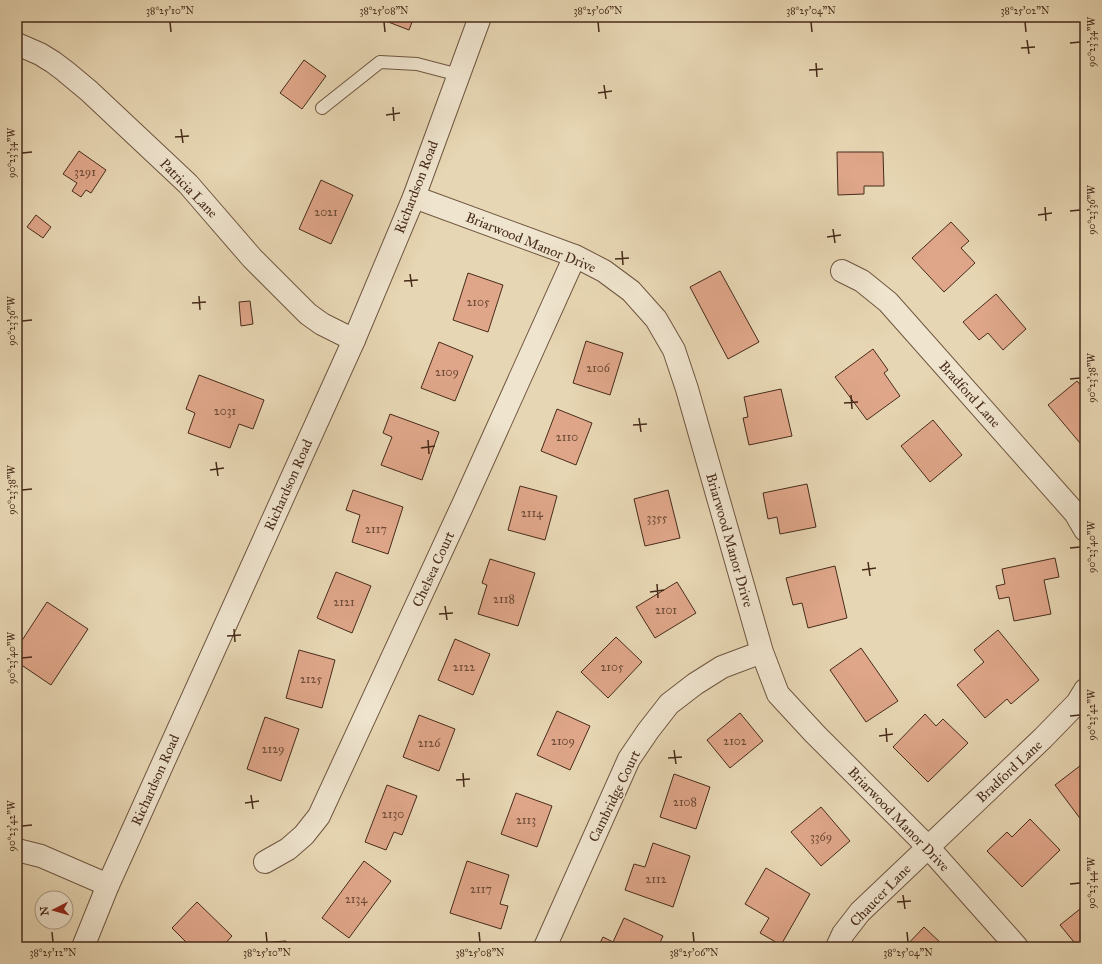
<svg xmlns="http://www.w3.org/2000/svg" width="1102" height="964" font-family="'IM FELL Great Primer',serif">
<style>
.building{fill:#dfa689;stroke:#472b1a}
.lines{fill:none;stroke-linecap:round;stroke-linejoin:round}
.service-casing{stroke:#6f5640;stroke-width:14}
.minor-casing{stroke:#6f5640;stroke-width:24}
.tertiary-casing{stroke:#6f5640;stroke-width:24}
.service{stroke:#efe4ce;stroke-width:12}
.minor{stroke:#efe4ce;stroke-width:22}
.tertiary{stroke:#efe4ce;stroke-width:22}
.ticks{fill:none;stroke:#472b1a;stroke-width:1.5}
.labels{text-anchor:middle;stroke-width:3.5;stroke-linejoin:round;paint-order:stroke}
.number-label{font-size:12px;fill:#6d4a36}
.street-label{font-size:14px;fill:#472b1a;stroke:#efe4ce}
.neatline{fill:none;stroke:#472b1a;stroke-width:1.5}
.ticks-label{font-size:10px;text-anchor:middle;fill:#472b1a}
</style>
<rect width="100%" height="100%" fill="#e7d6b3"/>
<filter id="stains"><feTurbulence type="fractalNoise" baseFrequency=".005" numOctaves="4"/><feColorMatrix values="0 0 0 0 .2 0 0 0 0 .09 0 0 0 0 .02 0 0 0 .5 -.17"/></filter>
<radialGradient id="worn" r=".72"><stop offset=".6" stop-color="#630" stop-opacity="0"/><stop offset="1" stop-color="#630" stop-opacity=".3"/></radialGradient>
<path class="building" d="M379,17h35l-5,13 -31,-12z
M304,60l22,16 -24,33 -22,-16z
M79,151l27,19 -15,23 -5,-3 -5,7 -9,-6 5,-8 -14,-9z
M837,152h46l1,34h-20v8l-26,1z
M321,180l32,15 -22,49 -32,-15z
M36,215l15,12 -8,11 -16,-11z
M951,222l18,19 -8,7 14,15 -31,29 -32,-34z
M720,271l39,71 -31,17 -38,-72z
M468,273l35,12 -15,47 -35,-12z
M996,294l30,35 -23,21 -15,-17 -9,7 -16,-18z
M250,301l3,23 -12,2 -2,-24z
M586,341l37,12 -13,42 -37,-12z
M439,342l34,14 -18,45 -34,-13z
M873,349l15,21 -4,3 16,23 -33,24 -32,-43z
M199,375l65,25 -11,29 -14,-5 -9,24 -42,-15 7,-20 -9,-4z
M1077,381l8,9v59l-37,-44z
M781,389l11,47 -43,9 -6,-27 5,-1 -4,-20z
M557,409l35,14 -16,42 -35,-14z
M390,414l49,18 -17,48 -41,-15 11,-28 -9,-4z
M933,420l29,35 -32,27 -29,-36z
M807,484l9,43 -36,7 -3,-17 -9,2 -5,-26z
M520,486l37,10 -12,44 -37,-10z
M353,490l50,17 -15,47 -36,-12 8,-27 -14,-5z
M668,490l12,48 -35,8 -11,-47z
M1055,558l4,19 -15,3 7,34 -37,7 -5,-24 -10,2 -3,-13 9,-2 -3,-15z
M490,559l45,14 -17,53 -40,-12 9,-29 -5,-2z
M835,566l12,52 -39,10 -6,-25 -9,2 -7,-27z
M336,572l35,14 -19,47 -35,-15z
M677,582l19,31 -41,25 -19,-31z
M47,602l41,27 -37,56 -34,-23v-14z
M998,630l41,50 -28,24 -4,-5 -22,19 -28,-33 27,-23 -10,-12z
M616,637l26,25 -34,36 -27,-26z
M455,639l35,15 -17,41 -35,-15z
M861,648l37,53 -32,21 -36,-52z
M299,650l36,10 -13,48 -36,-10z
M557,711l33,15 -20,44 -33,-15z
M740,713l23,28 -33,27 -23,-28z
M925,714l11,12 7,-7 25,24 -40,39 -35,-35z
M419,715l36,14 -16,42 -36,-14z
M265,717l34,12 -18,52 -34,-12z
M1085,762v63l-30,-40z
M674,774l36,13 -14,42 -36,-12z
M387,785l30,11 -15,39 -8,-3 -8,18 -21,-8z
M516,793l36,13 -15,41 -36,-13z
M821,807l29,34 -29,25 -30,-34z
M1030,819l30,31 -38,37 -35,-36 20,-19 5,5z
M653,843l37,13 -17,51 -48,-17 9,-26 11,3z
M364,861l27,20 -42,57 -27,-20z
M467,861l42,14 -9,29 8,2 -7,23 -51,-16z
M766,868l44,26 -29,51 -21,-12 9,-15 -24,-14z
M197,902l35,34 -10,11h-31l-19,-19z
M1085,905v42h-7l-18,-22z
M624,918l39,18 -5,11h-60l5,-10 10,5z
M924,927l21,20h-40z
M286,941v6h-27l-1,-4z
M466,945l1,2h-41z"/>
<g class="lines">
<g class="service-casing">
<path id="service" d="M322,108l58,-46 37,2 42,11"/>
</g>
<g class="minor-casing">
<path id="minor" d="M17,44l23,10 13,8 12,9 24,20 99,93 64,74 56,56 14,10 32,16
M414,197l161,59 29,15 27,20 25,28 18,31 13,39 75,263 16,42 37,40 113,113 89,100
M842,271l20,10 26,21 187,211 10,17
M17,850l24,6 67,29
M265,862l23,-13 16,-14 15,-19 146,-316 110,-244
M545,947l84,-188 19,-28 21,-27 26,-20 27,-17 40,-15
M837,947l6,-13 17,-22 183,-174 34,-35 8,-13"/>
</g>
<g class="tertiary-casing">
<path id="tertiary" d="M83,947l25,-62 246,-545 60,-143 66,-180"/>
</g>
<use href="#service" class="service"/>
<use href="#minor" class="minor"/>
<use href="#tertiary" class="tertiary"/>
</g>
<path class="ticks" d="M170,22l1,10M384,22l1,10M598,22l1,10M811,22l1,10M1025,22l1,10M1027,40l2,14M1070,43l10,-1M1021,48l14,-1M816,63l1,14M809,70l14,-1M604,85l2,14M598,93l14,-2M393,107l1,14M386,115l14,-2M181,129l2,14M175,137l14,-1M22,153l10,-1M1045,207l1,14M1070,211l10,-1M1038,215l14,-2M833,229l2,14M827,237l14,-2M622,251l1,14M615,259l14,-1M410,274l2,13M404,281l14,-1M199,296l1,14M192,303l14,-1M22,321l10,-1M1070,379l10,-1M851,395l1,14M844,403l14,-1M639,418l2,14M633,425l14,-1M428,440l1,14M421,448l14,-2M216,462l2,14M210,470l14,-2M22,490l10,-1M1070,548l10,-1M868,562l2,14M862,570l14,-2M657,584l1,14M650,592l14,-2M445,606l2,14M439,614l14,-1M234,629l1,13M227,636l14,-1M22,658l10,-1M1070,716l10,-1M886,728l1,14M879,736l14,-2M674,750l2,14M668,758l14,-1M463,773l1,14M456,780l14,-1M251,795l2,14M245,803l14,-2M22,826l10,-1M1070,884l10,-1M903,895l2,14M897,902l14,-1M52,932l1,10M266,932l1,10M479,932l1,10M693,932l1,10M907,932l1,10"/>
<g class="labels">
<g class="number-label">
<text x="85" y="176">3291</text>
<text x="326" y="216">2021</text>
<text x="478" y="306">2105</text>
<text x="598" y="372">2106</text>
<text x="447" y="376">2109</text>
<text x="225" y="415">2031</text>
<text x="567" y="441">2110</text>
<text x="532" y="517">2114</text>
<text x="657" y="522">3355</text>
<text x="376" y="533">2117</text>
<text x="504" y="603">2118</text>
<text x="344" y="606">2121</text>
<text x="666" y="614">2101</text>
<text x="464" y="671">2122</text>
<text x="612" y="671">2105</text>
<text x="311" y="683">2125</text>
<text x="563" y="745">2109</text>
<text x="735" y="745">2102</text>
<text x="429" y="747">2126</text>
<text x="273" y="753">2129</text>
<text x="685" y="806">2108</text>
<text x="393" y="818">2130</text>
<text x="526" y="824">2113</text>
<text x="821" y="841">3369</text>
<text x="656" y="883">2112</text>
<text x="481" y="893">2117</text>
<text x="356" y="903">2134</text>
</g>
<g class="street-label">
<text transform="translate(416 187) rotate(-69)" y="5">Richardson Road</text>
<text transform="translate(189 188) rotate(46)" y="5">Patricia Lane</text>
<text transform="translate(531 242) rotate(22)" y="5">Briarwood Manor Drive</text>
<text transform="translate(970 394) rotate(48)" y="5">Bradford Lane</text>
<text transform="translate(288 485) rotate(-66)" y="5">Richardson Road</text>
<text transform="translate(730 540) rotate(74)" y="5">Briarwood Manor Drive</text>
<text transform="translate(433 569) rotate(-65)" y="5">Chelsea Court</text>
<text transform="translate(1009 771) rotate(-43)" y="5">Bradford Lane</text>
<text transform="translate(155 780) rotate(-66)" y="5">Richardson Road</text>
<text transform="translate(614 796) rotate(-64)" y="5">Cambridge Court</text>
<text transform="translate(899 819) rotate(46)" y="5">Briarwood Manor Drive</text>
<text transform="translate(880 895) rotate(-46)" y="5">Chaucer Lane</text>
</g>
</g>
<rect width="1102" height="964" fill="none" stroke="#e7d6b3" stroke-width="44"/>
<g transform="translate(54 910) rotate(264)"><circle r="19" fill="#efe4ce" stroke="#ac9a86"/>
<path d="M0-3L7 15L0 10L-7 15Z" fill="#8f2418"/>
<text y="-6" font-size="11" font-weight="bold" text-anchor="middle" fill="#472b1a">N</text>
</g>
<rect x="22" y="22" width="1058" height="920" class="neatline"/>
<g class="ticks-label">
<text x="170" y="14">38°25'10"N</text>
<text x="384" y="14">38°25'08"N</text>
<text x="598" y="14">38°25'06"N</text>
<text x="811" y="14">38°25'04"N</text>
<text x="1025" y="14">38°25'02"N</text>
<text transform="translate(1091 42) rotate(-90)" y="4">90°23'34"W</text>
<text transform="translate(11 153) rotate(-90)" y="4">90°23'34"W</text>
<text transform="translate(1091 210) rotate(-90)" y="4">90°23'36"W</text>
<text transform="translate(11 321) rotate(-90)" y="4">90°23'36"W</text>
<text transform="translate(1091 378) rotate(-90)" y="4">90°23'38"W</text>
<text transform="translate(11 490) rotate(-90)" y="4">90°23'38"W</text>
<text transform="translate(1091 547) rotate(-90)" y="4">90°23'40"W</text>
<text transform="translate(11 658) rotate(-90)" y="4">90°23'40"W</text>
<text transform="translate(1091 715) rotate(-90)" y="4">90°23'42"W</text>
<text transform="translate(11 826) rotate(-90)" y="4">90°23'42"W</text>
<text transform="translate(1091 883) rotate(-90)" y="4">90°23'44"W</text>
<text x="53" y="956">38°25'12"N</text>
<text x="267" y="956">38°25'10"N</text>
<text x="480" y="956">38°25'08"N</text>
<text x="694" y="956">38°25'06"N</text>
<text x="908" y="956">38°25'04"N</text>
</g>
<rect width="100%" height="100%" filter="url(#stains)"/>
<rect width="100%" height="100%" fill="url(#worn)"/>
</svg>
